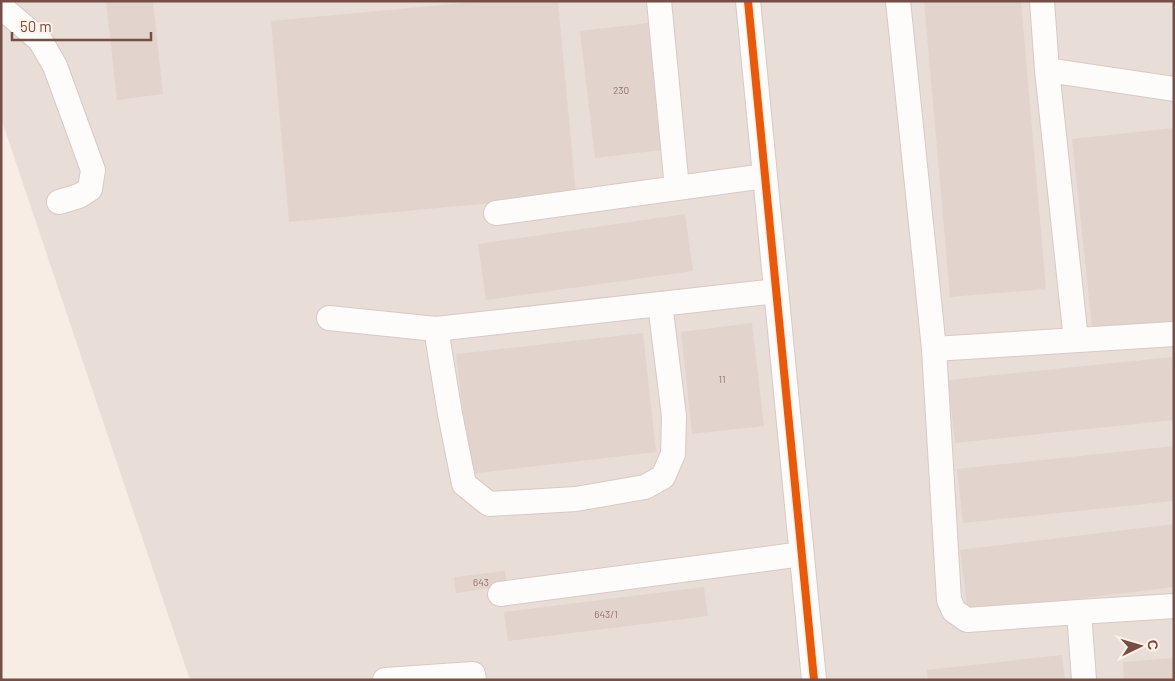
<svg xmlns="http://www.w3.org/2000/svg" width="1175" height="681" font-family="Barlow,sans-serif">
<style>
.industrial{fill:#e9ddd7}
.building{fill:#e3d3cd}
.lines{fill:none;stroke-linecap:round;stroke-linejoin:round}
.minor-casing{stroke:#d8c9c4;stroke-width:26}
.minor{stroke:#fefcfb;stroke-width:24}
.cycleway-casing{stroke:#fff1e6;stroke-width:11}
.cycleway{stroke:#e8590c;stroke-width:8}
.labels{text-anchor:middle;stroke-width:4;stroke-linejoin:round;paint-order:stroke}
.number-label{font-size:10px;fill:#927269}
</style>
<rect width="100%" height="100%" fill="#f7ede5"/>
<path class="industrial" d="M1,1h1173v679h-984l-189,-562z"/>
<path class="building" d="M106,1h47l10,93 -46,6z
M484,1h74l18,194 -287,27 -18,-201z
M924,1h97l25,288 -96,8z
M648,23l14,127 -67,8 -15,-127z
M1174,128v199l-81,9 -21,-197z
M685,214l8,57 -207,29 -8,-56z
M752,323l12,103 -72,8 -11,-102z
M643,333l13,119 -186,22 -14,-120z
M1172,357l2,63 -219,23 -7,-63z
M1174,446v55l-211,22 -6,-54z
M1174,524v63l-206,25 -8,-62z
M505,571l2,15 -51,7 -2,-16z
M704,587l4,29 -200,25 -4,-29z
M1062,655l3,25h-137l-1,-10z
M1174,658v22h-50l-1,-18z"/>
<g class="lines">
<g class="minor-casing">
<path id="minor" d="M659,1l18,187
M748,1l66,679
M898,1l36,348 15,251 5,11 13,9 112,-8 5,68
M1042,1l5,69 29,270
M1,7l39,33 15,26 38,104 -3,19 -11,7 -20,6
M1047,70l127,19
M496,213l269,-37
M329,318l107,11 340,-38
M436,329l14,85 14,70 25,20 87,-5 69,-12 18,-10 10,-23 1,-38 -14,-112
M934,349l240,-15
M500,594l302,-40
M1079,612l95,-6
M385,680l88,-6 1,6"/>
</g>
<use href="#minor" class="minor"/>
<g class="cycleway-casing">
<path id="cycleway" d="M748,1l66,679"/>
</g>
<use href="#cycleway" class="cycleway"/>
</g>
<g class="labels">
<g class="number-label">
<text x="621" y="94">230</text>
<text x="722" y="383">11</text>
<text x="481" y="586">643</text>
<text x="606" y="618">643/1</text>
</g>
</g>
<rect width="1175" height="681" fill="none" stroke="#754e45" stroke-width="5"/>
<g transform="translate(1140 646) rotate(85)" stroke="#fff1e6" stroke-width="4" paint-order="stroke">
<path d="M0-4L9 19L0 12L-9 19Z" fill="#754e45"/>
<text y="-8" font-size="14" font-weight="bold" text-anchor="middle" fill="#754e45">С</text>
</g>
<path d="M12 32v8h139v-8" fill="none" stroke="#754e45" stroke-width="2.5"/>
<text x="20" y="32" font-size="15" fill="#754e45" stroke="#fff1e6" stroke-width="4" paint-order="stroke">50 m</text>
</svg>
